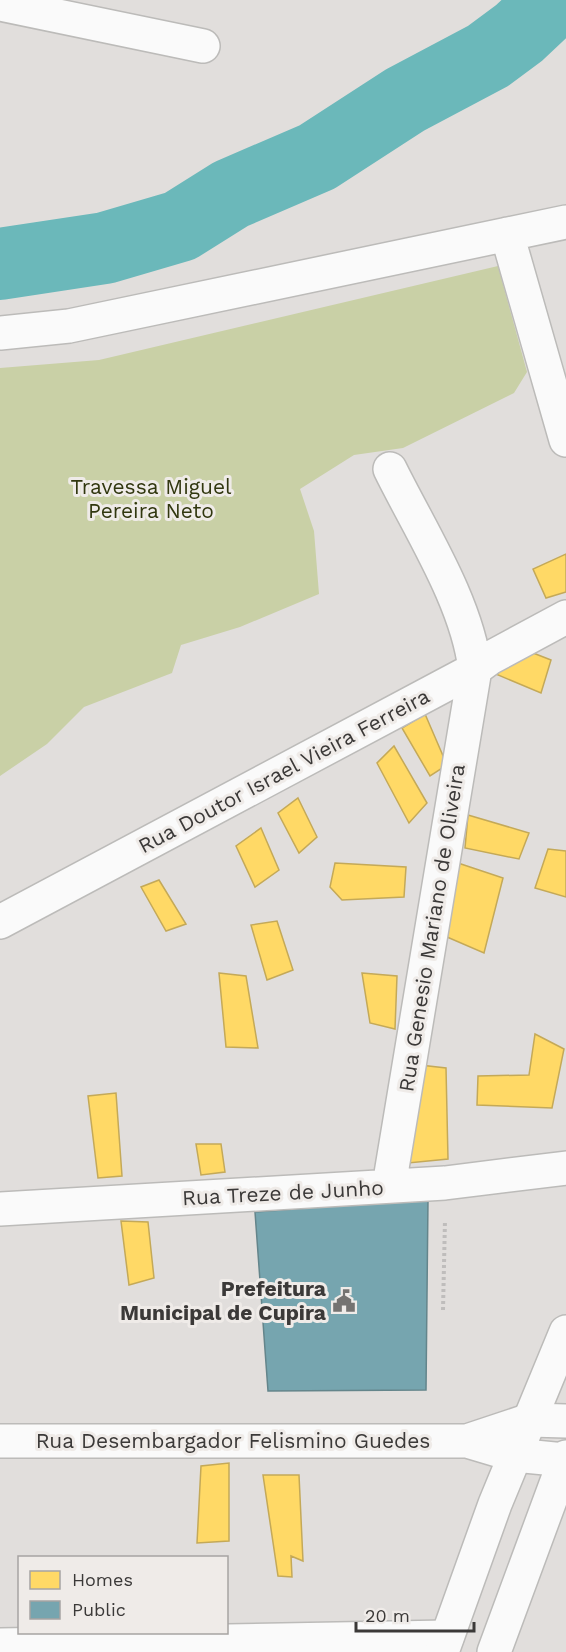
<svg xmlns="http://www.w3.org/2000/svg" width="566" height="1652" font-family="'Work Sans',sans-serif">
<style>
.green{fill:#c9d0a6}
.homes{fill:#ffd966;stroke:#c4a958;stroke-width:1.5}
.public{fill:#76a5af;stroke:#64858b;stroke-width:1.5}
.lines{fill:none;stroke-linecap:round;stroke-linejoin:round}
.river{stroke:#6bb8ba;stroke-width:72}
.minor-casing{stroke:#bcbbb9;stroke-width:36}
.secondary-casing{stroke:#bcbbb9;stroke-width:36}
.path{stroke:#bfbdbc;stroke-width:4;stroke-dasharray:3 3;stroke-linecap:butt}
.minor{stroke:#fafafa;stroke-width:33}
.secondary{stroke:#fafafa;stroke-width:33}
.labels{text-anchor:middle;stroke-width:6;stroke-linejoin:round;paint-order:stroke}
.park-label{font-size:21px;fill:#31370f;stroke:#efebe8}
.street-label{font-size:21px;fill:#3b3938;stroke:#efebe8}
.poi-label{font-size:21px;font-weight:bold;fill:#3b3938;stroke:#efebe8;text-anchor:end}
</style>
<rect width="100%" height="100%" fill="#e1dedc"/>
<path class="green" d="M498,266l29,106 -13,21 -111,55 -49,7 -54,34 14,42 5,63 -79,33 -59,18 -9,28 -88,34 -37,37 -47,32v-408l99,-8z"/>
<path class="homes" d="M566,554v38l-20,6 -13,-29z
M528,651l23,9 -10,33 -50,-21z
M425,714l22,51 -17,11 -28,-48z
M394,746l33,57 -18,20 -32,-60z
M298,798l19,39 -18,16 -21,-40z
M468,815l61,18 -10,26 -54,-11z
M261,828l18,42 -24,17 -19,-41z
M548,849l18,2v46l-31,-9z
M335,863l71,4 -2,30 -62,3 -12,-13z
M458,863l45,15 -19,75 -37,-16z
M159,880l27,44 -20,7 -25,-44z
M277,921l16,49 -26,10 -16,-55z
M219,973l27,3 12,72 -32,-1z
M362,973l35,3 -2,53 -25,-6z
M535,1034l29,15 -12,59 -75,-3 1,-29 51,-1z
M411,1064l35,4 2,91 -40,4z
M116,1093l6,83 -24,2 -10,-82z
M196,1144h25l4,28 -24,3z
M121,1221l27,1 6,56 -25,7z
M229,1463v78l-32,2 4,-77z
M263,1475h36l4,86 -12,-5 1,21 -14,-1z"/>
<path class="public" d="M428,1199l-2,191 -158,1 -13,-179z"/>
<g class="lines">
<path class="river" d="M0,264l105,-16 75,-22 51,-32 86,-37 88,-57 83,-44 31,-23 35,-33"/>
<g class="minor-casing">
<path id="minor" d="M0,4l203,42
M507,234l59,206
M0,333l69,-7 497,-104
M0,922l475,-253 15,-11 76,-41
M389,1186l86,-517c-8,-67 -55,-139 -85,-200
M0,1209l445,-26 121,-15
M0,1441h467l47,14 52,5
M467,1441l63,-21 36,1
M0,1645l447,-8"/>
</g>
<g class="secondary-casing">
<path id="secondary" d="M442,1652l53,-148 71,-172
M494,1652l72,-195"/>
</g>
<path class="path" d="M443,1310l2,-90"/>
<use href="#minor" class="minor"/>
<use href="#secondary" class="secondary"/>
</g>
<defs>
<g id="civic-bare" transform="scale(1.8)"><path d="M-.6-6.5H3V-4.5H.6V-3L4-1V1h2V6H-6V1h2V-1L-.6-3ZM-1.2 2.5V6h2.4V2.5Z" fill="#757371" stroke="#efebe8" stroke-width="2.5" paint-order="stroke"/></g>
</defs>
<g fill-rule="evenodd">
<use href="#civic-bare" x="344" y="1301"/>
</g>
<g class="labels">
<g class="park-label">
<text x="151" y="494">Travessa Miguel<tspan x="151" dy="24">Pereira Neto</tspan></text>
</g>
<g class="street-label">
<text transform="translate(284 771) rotate(-28)" y="7">Rua Doutor Israel Vieira Ferreira</text>
<text transform="translate(432 928) rotate(-81)" y="7">Rua Genesio Mariano de Oliveira</text>
<text transform="translate(283 1193) rotate(-3)" y="7">Rua Treze de Junho</text>
<text x="233" y="1448">Rua Desembargador Felismino Guedes</text>
</g>
<g class="poi-label">
<text x="326" y="1296">Prefeitura<tspan x="326" dy="24">Municipal de Cupira</tspan></text>
</g>
</g>
<rect x="18" y="1556" width="210" height="78" fill="#efebe8" stroke="#a7a4a2" stroke-width="1.5"/>
<rect x="30" y="1571" width="30" height="18" fill="#ffd966" stroke="#a7a4a2" stroke-width="1.5"/>
<text x="72" y="1586" font-size="18" fill="#3b3938">Homes</text>
<rect x="30" y="1601" width="30" height="18" fill="#76a5af" stroke="#a7a4a2" stroke-width="1.5"/>
<text x="72" y="1616" font-size="18" fill="#3b3938">Public</text>
<path d="M356 1622v9h118v-9" fill="none" stroke="#3b3938" stroke-width="3"/>
<text x="365" y="1622" font-size="18" fill="#3b3938" stroke="#efebe8" stroke-width="4.5" paint-order="stroke">20 m</text>
</svg>
